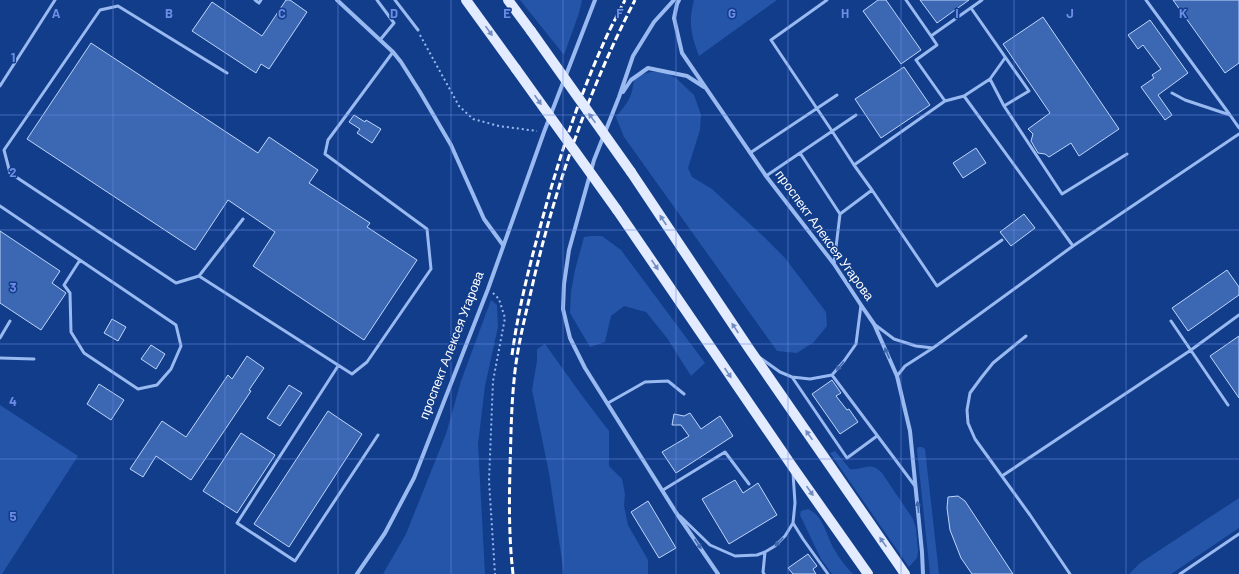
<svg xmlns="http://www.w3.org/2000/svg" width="1239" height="574" font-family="Barlow,sans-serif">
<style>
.green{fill:#2455a9}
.building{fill:#3b67b3;stroke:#bfd6fc}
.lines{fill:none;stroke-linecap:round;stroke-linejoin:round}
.path{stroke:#99b9f1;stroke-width:2;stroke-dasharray:2 3;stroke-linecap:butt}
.service{stroke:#99b9f1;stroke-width:3}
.minor{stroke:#99b9f1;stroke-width:4}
.primary{stroke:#e2ebff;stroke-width:10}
.rail{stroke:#fff;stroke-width:3;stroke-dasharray:7 3;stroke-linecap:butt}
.primary-bridge{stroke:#e2ebff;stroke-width:10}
.oneway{fill:#708bbf}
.oneway2{fill:#4168ae}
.grid{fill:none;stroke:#6c8ce6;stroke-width:1;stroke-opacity:0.55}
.labels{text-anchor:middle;stroke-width:3;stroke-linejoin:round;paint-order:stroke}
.street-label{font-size:13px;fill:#fff;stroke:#123d8a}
.grid-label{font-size:13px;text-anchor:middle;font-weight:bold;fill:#6c8ce6;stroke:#123d8a;stroke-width:3;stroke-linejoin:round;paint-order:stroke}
</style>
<rect width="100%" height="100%" fill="#123d8a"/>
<path class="green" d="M520,0h62l-3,13 -15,42z
M694,0h83l-78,56c-8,-22 -11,-33 -5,-56z
M650,72h16l11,7 17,16 7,20 -1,15 -12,38 4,9 20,12 52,48 21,21 41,54 1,14 -13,16 -17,11 -20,-2 -153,-214 -8,-20c12,-15 17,-20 18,-40z
M592,236h10l19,14 84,113 -14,13 -24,-38 -21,-26 -22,-6 -13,10 -6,26 -15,5 -20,-34 1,-21 4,-22 9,-33z
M491,300l6,5 1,22 -13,59 -7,58 7,130h-102l23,-40 40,-100 15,-53z
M545,344l38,53 26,34v35l13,13 3,15 -1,12 4,19 20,35v14h-84l-15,-101 -17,-83 5,-29v-12z
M0,405l78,51 -76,118h-2z
M918,447h4l3,2 14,125h-9l-13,-124z
M835,451l15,18c14,2 19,-9 32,4l31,46 3,10 2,22 -1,7 -8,9 -79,-114z
M1239,498v30l-68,46h-42l11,-11z
M808,509c16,7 18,26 26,40 5,9 12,18 19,25h-21l-11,-15 -21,-44 1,-4z"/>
<path class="building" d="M286,0h4l17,12 -38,57 -8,-5 -5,9 -64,-42 20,-29 50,34z
M878,0h8l35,50 -20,14 -38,-53z
M920,0h49l-32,23z
M1173,0h66v63l-14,10z
M1043,17l76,112 -40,27 -8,-13 -22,14 -4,-3 -7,-1 -7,-12 2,-7 -5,-5 22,-16 -47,-69z
M1150,20l38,53 -30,22 14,20 -7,5 -24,-33 13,-9 -2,-3 9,-6 -18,-24 -5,4 -10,-14z
M91,43l167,110 11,-16 49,33 -9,13 61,40 -3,4 50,33 -53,80 -111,-74 22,-34 -47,-32 -33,50 -168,-111z
M904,67l26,38 -49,33 -26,-39z
M354,115l11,7 1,-2 15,9 -9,14 -15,-10 3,-4 -11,-7z
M976,148l10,15 -23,15 -10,-15z
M1024,214l11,14 -24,18 -11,-14z
M0,231l60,40 -8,12 14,10 -25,37 -41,-27z
M1227,270l12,17v8l-51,36 -16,-23z
M112,319l14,8 -8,14 -14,-8z
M1239,336v62l-29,-42z
M151,345l14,9 -9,15 -15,-10z
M247,356l17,12 -15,22 2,1 -60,89 -35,-24 -13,21 -13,-8 32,-48 24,16 42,-62 4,4z
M832,380l9,13 -5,3 11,14 2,-1 9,13 -18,12 -28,-40z
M99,384l25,16 -13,20 -24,-16z
M289,385l13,8 -22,33 -13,-8z
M328,411l34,23 -73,113 -35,-23z
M690,413l11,16 19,-13 13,20 -57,37 -14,-21 27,-16 -8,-11h-9l2,-11 10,2z
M241,433l34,22 -38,58 -34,-22z
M735,480l8,13 15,-10 19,32 -48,29 -27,-45z
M958,496l7,5 48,73h-41l-11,-16 -11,-28 -3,-22 1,-11z
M648,501l28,47 -17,10 -28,-46z
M808,554l9,12 -4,3 3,5h-23l-5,-6z"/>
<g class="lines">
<path class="path" d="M420,35l39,71 14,13 26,7 38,5
M493,293l6,6 6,19 -12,63 -4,100 6,93"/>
<path class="service" d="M255,0l4,3 2,-3
M377,0l17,23 -14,17
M395,0l23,30
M827,0l-56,40 61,91 22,34 18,25 65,96 65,-46
M906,0l25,36
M1146,0l84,115 9,13
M971,8l58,83 -25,15
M227,73l-109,-67 -18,4 -96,140 6,23 166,110 23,-7 153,98 15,-12 64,-93 -4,-40 -102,-75 3,-14 65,-88
M990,79l14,27 58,88 65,-40
M0,86l55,-86
M1172,93l13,7 45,15
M964,96l109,150
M945,101l-29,-41 21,-15 -6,-9 51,-36
M750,153l87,-58
M800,153l40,61 -6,50
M854,165l91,-64 19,-5 26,-17 15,-21
M766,176l90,-61
M0,206l176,119 5,21 -10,23 -14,16 -19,4 -54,-36 -13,-21 -1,-39 -6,-8 16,-25
M840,214l32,-24
M199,276l44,-57
M1171,321l57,84
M874,324l20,15 22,7 17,2
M1026,336l-33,27 -12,15 -11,15 -3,17 1,13 7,16 55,76 40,59
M0,338l10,-17
M759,357l21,15 12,5 18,2 22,-4 12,-14 12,-17 5,-39
M0,358l34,1
M338,366l-101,157 58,38 83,-126
M832,375l83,111
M897,376l8,-10 28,-18 140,-102 166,-112
M792,377l55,81 30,-22
M608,403l37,-21 23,-1 16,13
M1002,476l189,-126 48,-35
M663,490l62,-38 24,32
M680,516l30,29 25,11 22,-1 8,-3 10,-6 10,-10 8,-13 2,-20 -2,-30
M793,523l10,16 25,35
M764,574l-1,-2 2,-20
M1180,574l59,-40"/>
<path class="minor" d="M337,0l56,52 8,10 19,30 31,53 33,74 19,26
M674,0l-20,22 -21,34 -14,41 -25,63 -25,90 -5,34 -1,25 7,29 15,30 92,146 41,60
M679,0l-2,4 -3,14 8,35 84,123 68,88 27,41 13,19 23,52 13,55 12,121 1,22
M623,92l8,-12 17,-12 39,8 17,11
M357,574l28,-41 29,-55 74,-189 56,-157 51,-132"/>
<path class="primary" d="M466,0l50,69
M508,0l23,31
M631,172l119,178 155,224
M617,210l175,256 76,108"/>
<path class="rail" d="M512,355c6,-44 17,-88 29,-131 16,-59 35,-119 60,-175 7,-17 16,-33 24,-49
M513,574c-4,-35 -4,-70 -3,-106 1,-29 1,-58 4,-87 3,-36 13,-71 21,-107 23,-95 55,-187 100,-274"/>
<path class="primary-bridge" d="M531,31l100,141
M516,69l101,141"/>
</g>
<defs><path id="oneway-solid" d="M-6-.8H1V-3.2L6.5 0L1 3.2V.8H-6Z"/></defs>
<g class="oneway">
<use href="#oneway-solid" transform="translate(489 31) rotate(54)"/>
<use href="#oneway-solid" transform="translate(538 100) rotate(55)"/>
<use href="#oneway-solid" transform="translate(592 118) rotate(-125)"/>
<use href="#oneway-solid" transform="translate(663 220) rotate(-124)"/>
<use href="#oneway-solid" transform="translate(655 265) rotate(56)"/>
<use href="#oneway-solid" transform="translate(735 328) rotate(-124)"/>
<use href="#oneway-solid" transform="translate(728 373) rotate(56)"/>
<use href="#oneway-solid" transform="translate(809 435) rotate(-125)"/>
<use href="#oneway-solid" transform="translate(810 491) rotate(55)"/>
<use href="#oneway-solid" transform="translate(883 542) rotate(-125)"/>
</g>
<g class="oneway2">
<use href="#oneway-solid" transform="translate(887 353) rotate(-114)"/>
<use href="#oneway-solid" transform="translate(840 366) rotate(130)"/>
<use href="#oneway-solid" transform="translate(918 507) rotate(-96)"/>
<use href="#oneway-solid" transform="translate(779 542) rotate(135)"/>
<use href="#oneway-solid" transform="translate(698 544) rotate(56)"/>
</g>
<path class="grid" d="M113,0v574M225,0v574M338,0v574M451,0v574M563,0v574M676,0v574M788,0v574M901,0v574M1014,0v574M1126,0v574M0,115h1239M0,230h1239M0,344h1239M0,459h1239"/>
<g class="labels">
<g class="street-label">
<text transform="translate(825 235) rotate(54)" y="5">проспект Алексея Угарова</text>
<text transform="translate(451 345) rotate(-69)" y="5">проспект Алексея Угарова</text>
</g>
</g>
<g class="grid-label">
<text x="56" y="18">A</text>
<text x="169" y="18">B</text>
<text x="282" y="18">C</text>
<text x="394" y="18">D</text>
<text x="507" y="18">E</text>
<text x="620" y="18">F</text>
<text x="732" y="18">G</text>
<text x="845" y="18">H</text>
<text x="957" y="18">I</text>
<text x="1070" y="18">J</text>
<text x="1183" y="18">K</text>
<text x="13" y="62">1</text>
<text x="13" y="177">2</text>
<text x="13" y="292">3</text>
<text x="13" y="406">4</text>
<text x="13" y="521">5</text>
</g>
</svg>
